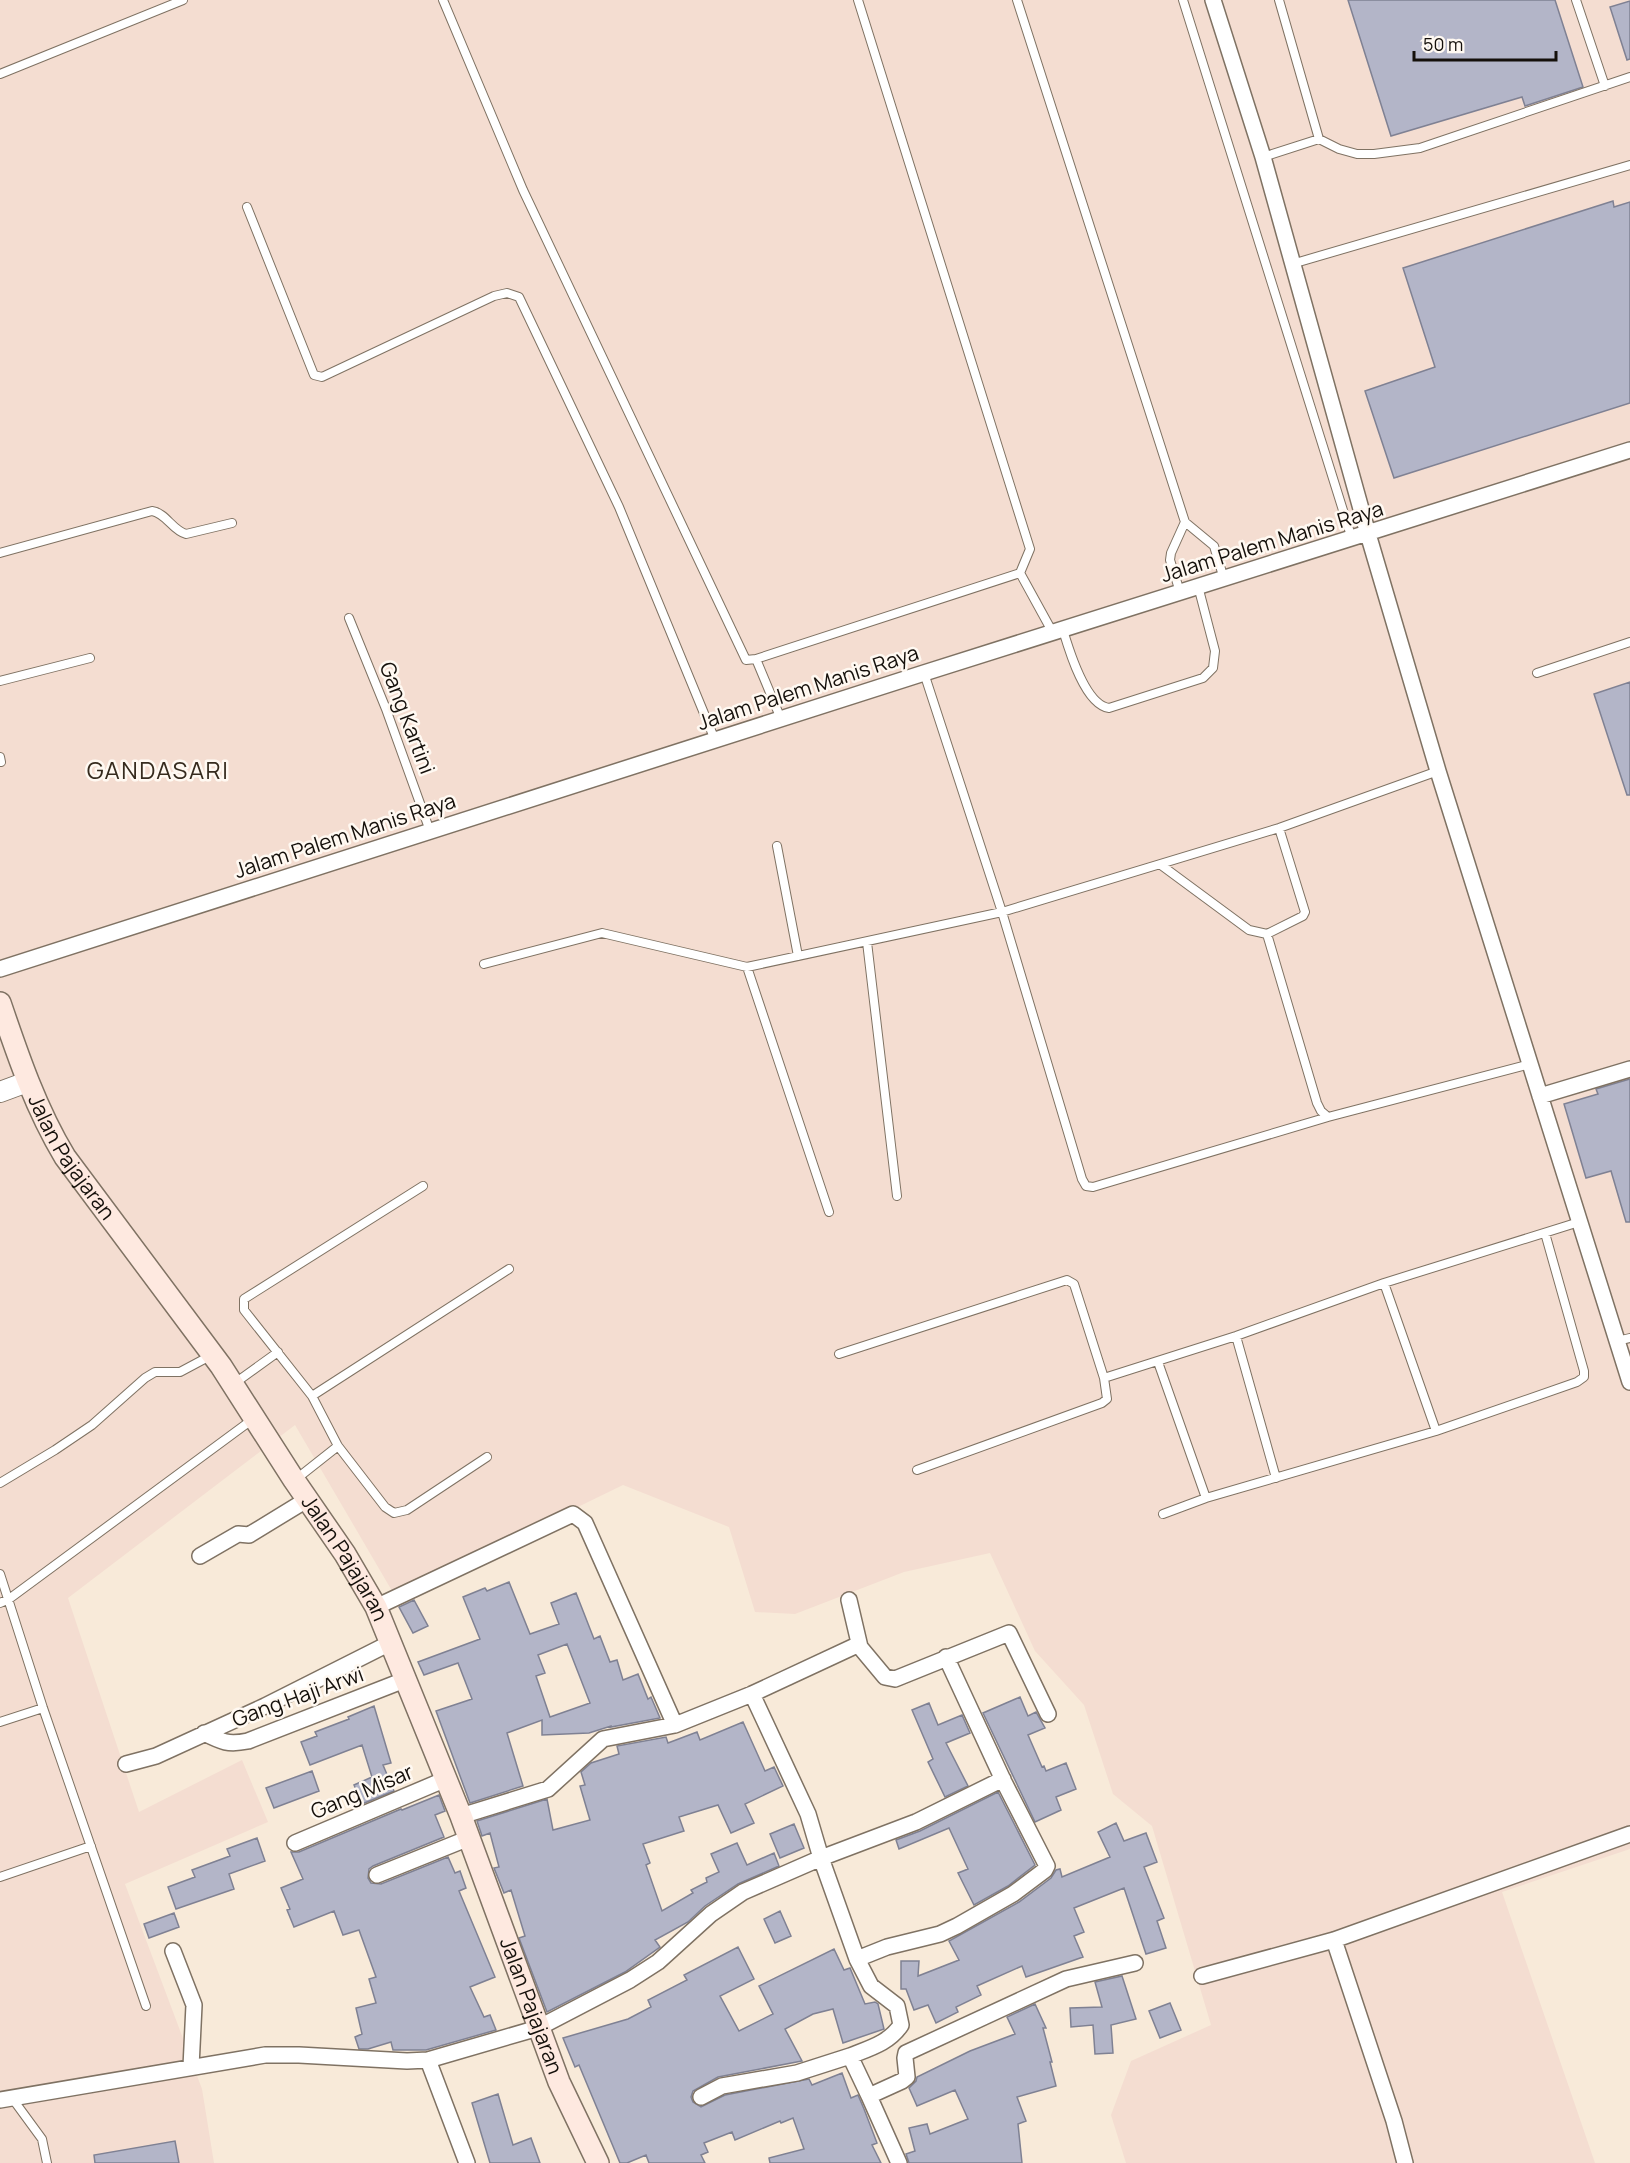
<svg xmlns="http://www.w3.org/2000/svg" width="1630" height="2163" font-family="Manrope,sans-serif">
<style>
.industrial{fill:#f4ddd1}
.building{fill:#b3b5c8;stroke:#7f8193;stroke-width:1.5;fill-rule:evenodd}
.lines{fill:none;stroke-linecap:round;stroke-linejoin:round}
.service-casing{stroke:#7f7263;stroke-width:10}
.minor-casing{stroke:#7f7263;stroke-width:18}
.tertiary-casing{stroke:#7f7263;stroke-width:22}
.secondary-casing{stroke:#7f7263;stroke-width:24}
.service{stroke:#fff;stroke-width:8}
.minor{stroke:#fff;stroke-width:15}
.tertiary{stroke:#fff;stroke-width:20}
.secondary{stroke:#fee9e0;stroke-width:21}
.labels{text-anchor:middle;stroke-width:5;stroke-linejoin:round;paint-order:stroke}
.street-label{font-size:21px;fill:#15100b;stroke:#fff9f2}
.quarter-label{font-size:24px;letter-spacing:1.5px;fill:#362b1e;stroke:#fff9f2}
</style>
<rect width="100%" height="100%" fill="#f8ead9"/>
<path class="industrial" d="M0,0h1630v1849l-128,43 93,271h-469l-15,-48 20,-54 80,-36 -59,-199 -39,-32 -29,-89 -49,-54 -45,-98 -86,19 -109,42 -40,-2 -26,-85 -106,-42 -228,111 -100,-171 -227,173 71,214 103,-52 26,62 -143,62 77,205 12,74h-214z"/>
<path class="building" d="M1348,0h207l28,87 -58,19 -3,-9 -131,39z
M1630,1v58l-3,1 -17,-53z
M1613,201l1,6 16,-5v201l-236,75 -29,-87 70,-24 -32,-99z
M1630,682v113h-3l-33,-101z
M1630,1079v143h-4l-15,-51 -25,7 -22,-74 34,-10 -2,-5z
M509,1582l21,52 29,-10 -8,-21 25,-10 18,46 6,-3 10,26 7,-2 6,20 15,-6 10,25 3,-2 9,21 -49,9v-1l-22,7 -47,2v-15l-35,13 16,53 -53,17 -34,-92 36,-12 -14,-36 -34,12 -6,-13 62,-23 -17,-42 22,-9 2,3zM567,1644l23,59 -40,14 -14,-41 9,-3 -7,-18z
M414,1600l14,26 -15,7 -14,-26z
M1020,1697l8,19 8,-4 9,16 -17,7 14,32 2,-1 2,5 20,-8 10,26 -20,8 5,13 -26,12 -52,-109z
M929,1703l9,22 24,-10 8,18 -24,10 22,43 -23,11 -17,-35 5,-3 -21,-49z
M374,1706l17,57 -8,2 11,26 -32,13 -8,-19 18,-8 -10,-32 -52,20 -9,-23 16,-6 -2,-4 34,-13 -1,-2z
M743,1722l22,49 9,-4 9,19 -38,18 9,19 -23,10 -13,-28 -39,12 5,14 -41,13 7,19 -4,2 16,46 31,-18 -2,-3 16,-8 -1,-4 13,-6 -8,-18 26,-11 10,22 27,-12 5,13 -41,18 -33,22 -17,16 -33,18 5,7 -35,25 -78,40 -28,-74 6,-2 -14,-46 -7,3 -10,-25 5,-1 -9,-34 -8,3 -5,-15 70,-22 6,31 37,-10 -10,-34 5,-1 -4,-13 10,-9 28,-9 -2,-8 49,-9 2,6 29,-11 3,8z
M312,1771l7,20 -45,17 -8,-20z
M998,1792l37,73 -27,21 -34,19 -16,-32 10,-4 -19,-41 -50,21 -3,-9 24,-9z
M439,1795l6,16 -10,4 9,22 -71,29 -4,3 -1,9 3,5 10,1 67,-27 7,16 5,-2 6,17 -7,3 36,86 -25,10 14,30 6,-2 6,15 -70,20h-33l-2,-8 -23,7h-9l-4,-12 7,-3 -6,-26 20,-5 -7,-24 7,-2 -17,-47 -16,5 -9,-24 -40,16 -7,-17 3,-1 -9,-21 22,-9 -12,-27h8l102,-43 1,1z
M1116,1823l8,18 22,-8 11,29 -13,5 20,51 -7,3 9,27 -20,6 -22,-66 -50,20 10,24 -10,4 9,21 -57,20 -4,-11 -45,20 4,9 -25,12 2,5 -22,11 -8,-18 -14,5 -8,-21h-5v-28h18l-1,15 41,-16 -10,-19 70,-39 32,-24 5,-8 4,-1 2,8 48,-20 -12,-25z
M794,1824l10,24 -24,10 -10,-24z
M257,1838l8,23 -36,13 5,15 -58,20 -8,-22 27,-10 -3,-7 38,-14 -3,-7z
M780,1911l11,25 -16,7 -11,-24z
M174,1913l5,14 -30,11 -5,-14z
M738,1947l16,32 -34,17 19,35 34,-17 -14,-28 75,-37 10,21 6,-2 15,36 10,-2 3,2 6,25 -41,14 -10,-34 -20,5 -28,15 17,32 -84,16 -25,14 -2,6 2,5 8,5 24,-12 84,-16 3,6 30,-12 9,25 7,-3 6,14 13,34 -5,2 9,18h-111l-1,-5 35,-9 -11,-31 -12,5 -1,-2 -45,19 -3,-8 -28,11 4,9 -7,3 4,8h-56l-3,-8 -19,8h-7l-41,-98 -4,2 -12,-29 65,-19 23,-12 -3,-7 39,-20 -3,-5z
M1122,1976l14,43 -25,6 2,28 -18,1 -2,-29 -22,2 -1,-19 32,-1 -7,-25z
M1170,2003l11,27 -21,8 -11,-27z
M1035,2004l11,24h-3l9,34h-2l6,24 -39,11 9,24 -8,3 4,39h-113l-3,-9 9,-3 -6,-23 18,-4 3,10 38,-15 -13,-29 -38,16 -8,-18 7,-7 1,-4 53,-26 45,-17 -8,-17z
M498,2094l15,51 18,-7 9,25h-50l-18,-60z
M175,2141l4,22h-84l-1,-8z"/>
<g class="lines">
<g class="service-casing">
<path id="service" d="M443,0l80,190 223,470 10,-1 264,-86 10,-24 -172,-549
M1017,0l168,522 29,24 10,33
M1183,0l169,539
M1576,0l29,86
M0,74l183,-74
M1319,139l20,10 18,5h17l46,-6 210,-71
M1263,157l56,-18 -40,-139
M247,207l67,168 8,2 172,-81 13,-3 12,4 100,210 96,233
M1292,264l338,-99
M0,553l152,-42c14,2 20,19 34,23l46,-11
M1020,573l33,60
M1180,592l-10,-32 1,-7 14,-31
M349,618l37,91 44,122
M1063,630c6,20 22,75 46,78l94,-30 10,-10 2,-17 -17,-65
M756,659l25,60
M924,673l78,239 80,267 4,7 7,1 235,-70
M1537,673l93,-31
M0,681l90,-23
M0,757l1,5
M777,846l21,110
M1161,865l88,65 18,4 50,169 4,8 7,6 202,-53
M1267,934l36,-18 2,-4 -26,-84
M867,942l30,254
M484,964l118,-31 145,34 255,-55 277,-84 159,-57
M747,967l82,245
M423,1186l-179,113v11l68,86 26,50 47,61 9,6 13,-3 80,-53
M1384,1283l52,148
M1236,1336l40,142
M1617,1341l13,-3
M839,1354l228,-74 7,4 30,94 132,-42 148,-53 195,-61
M1158,1362l48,136
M235,1383l43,-31
M312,1396l197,-127
M917,1470l185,-67 5,-4 -3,-21
M295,1480l43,-34
M0,1483l55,-33 37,-25 53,-47 10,-6h25l30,-16
M1163,1514l43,-16 230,-67 141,-49 7,-5v-6l-39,-138
M0,1574l43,134 103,298
M0,1603l9,-4 244,-180
M0,1722l43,-14
M0,1877l91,-31
M12,2098l30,41 5,24"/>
</g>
<g class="minor-casing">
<path id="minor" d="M1213,0l50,157 105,377 70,237 192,611
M0,969l924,-296 706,-223
M1540,1096l90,-27
M200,1556l38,-22 11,1 59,-36
M849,1600l11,47
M376,1607l197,-93 12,9 90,202 77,-31 103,-48 5,1 25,30 10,2 114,-46 39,81
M752,1694l56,120 13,44 36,101 14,27 26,20 4,19c-12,18 -31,23 -51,31l19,40
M204,1733c18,9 24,12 44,8l159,-62
M126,1764l30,-8 109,-50 125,-63
M461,1816l87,-27 55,-50 72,-14
M295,1843l151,-64
M377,1875l92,-37
M1334,1940l60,181 11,42
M173,1951l21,54 -3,62
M857,1959l30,-12 53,-13 17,-8 56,-32 32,-24 2,-4 -43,-84 -58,-125
M1202,1976l132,-36 296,-106
M428,2060l39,103
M701,2097l21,-11 75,-13 53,-17
M0,2100l265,-45h34l108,6 21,-1 110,-32 92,-48 28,-18 53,-48 32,-22 78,-34 95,-36 87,-43
M899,2163l-30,-67 33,-15 5,-4 -2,-19 1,-5 160,-74 69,-16"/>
</g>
<g class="tertiary-casing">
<path id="tertiary" d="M0,1092l27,-10"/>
</g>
<g class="secondary-casing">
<g id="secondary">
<path id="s1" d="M0,1003c18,53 36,106 65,154l156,209 73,114 51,74 31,53 85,209 98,266 39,81"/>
</g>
</g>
<use href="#service" class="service"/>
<use href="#minor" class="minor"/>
<use href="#tertiary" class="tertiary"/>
<use href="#secondary" class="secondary"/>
</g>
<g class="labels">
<g class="street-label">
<text transform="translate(1272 542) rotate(-17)" y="7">Jalam Palem Manis Raya</text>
<text transform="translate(808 688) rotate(-18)" y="7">Jalam Palem Manis Raya</text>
<text transform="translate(407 718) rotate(69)" y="7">Gang Kartini</text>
<text transform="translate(345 836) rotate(-18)" y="7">Jalam Palem Manis Raya</text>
<text dy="7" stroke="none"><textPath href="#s1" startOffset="171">Jalan Pajajaran</textPath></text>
<text dy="7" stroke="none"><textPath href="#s1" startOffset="657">Jalan Pajajaran</textPath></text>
<text transform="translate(298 1697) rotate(-20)" y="7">Gang Haji Arwi</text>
<text transform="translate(362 1792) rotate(-23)" y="7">Gang Misar</text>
<text dy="7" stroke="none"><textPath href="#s1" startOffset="1143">Jalan Pajajaran</textPath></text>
</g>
<g class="quarter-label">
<text x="158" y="779">GANDASARI</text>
</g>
</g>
<path d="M1414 51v9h142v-9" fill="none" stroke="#15100b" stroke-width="3"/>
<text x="1423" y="51" font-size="18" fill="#15100b" stroke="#fff9f2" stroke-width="4.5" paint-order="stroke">50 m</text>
</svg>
